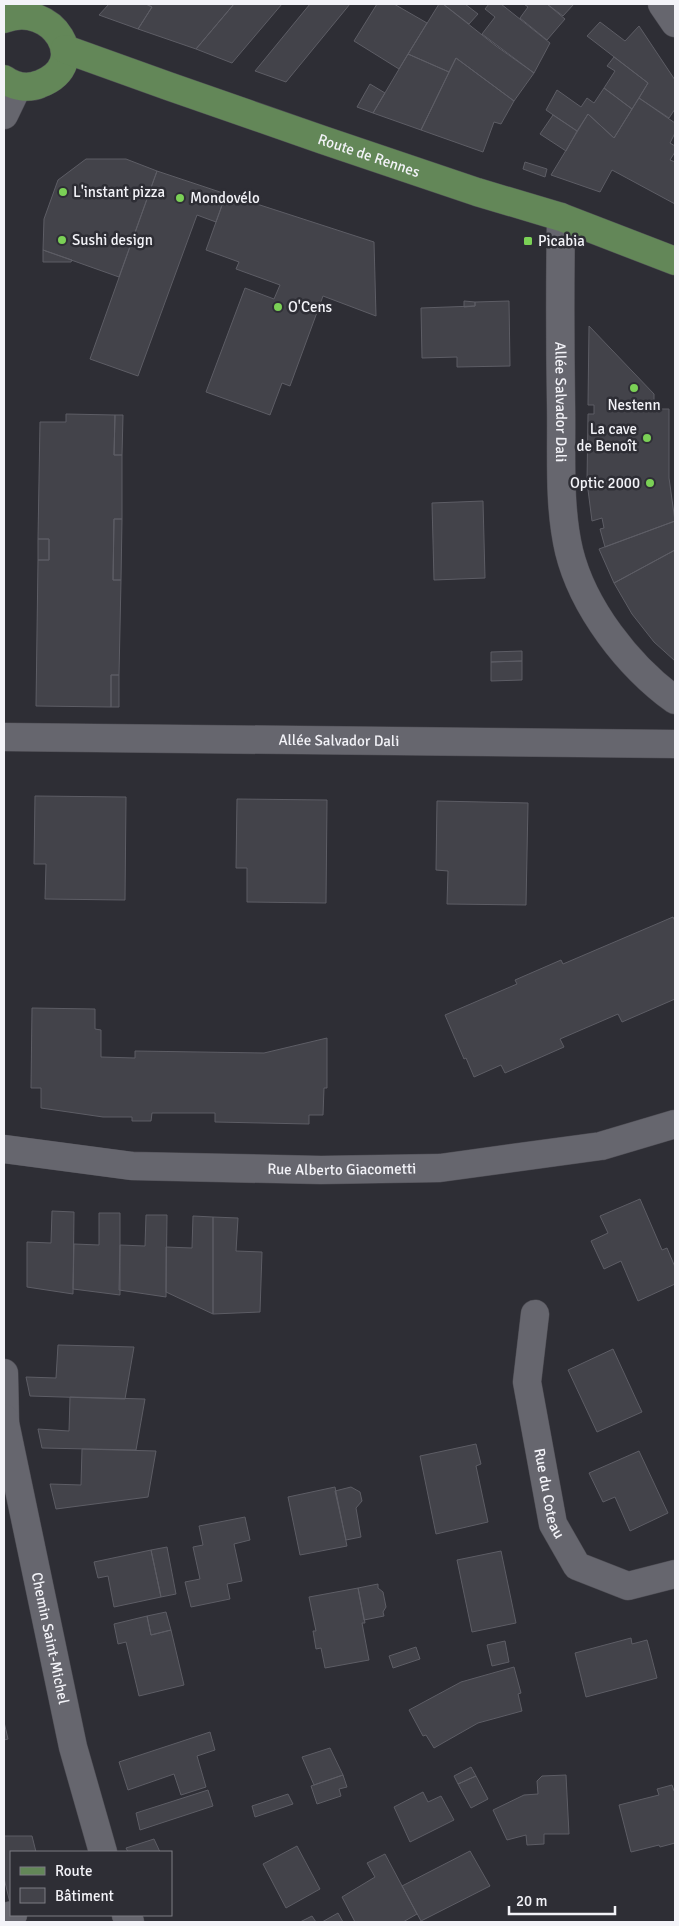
<svg xmlns="http://www.w3.org/2000/svg" width="679" height="1926" font-family="Signika,sans-serif">
<style>
.building{fill:#43434a;stroke:#5d5d65}
.lines{fill:none;stroke-linecap:round;stroke-linejoin:round}
.minor-casing{stroke:#4c4b52;stroke-width:29}
.major-casing{stroke:#4c4b52;stroke-width:29}
.minor{stroke:#66666e;stroke-width:28}
.major{stroke:#638758;stroke-width:28}
.poi-dot{fill:#7bd156;stroke:#2e2e35;stroke-width:2}
.labels{text-anchor:middle;stroke-width:5;stroke-linejoin:round;paint-order:stroke}
.street-label{font-size:15px;fill:#f3f3f8;stroke:#2e2e35}
.poi-label{font-size:15px;fill:#f3f3f8;stroke:#2e2e35;text-anchor:start}
</style>
<rect width="100%" height="100%" fill="#2e2e35"/>
<path class="building" d="M109,4h37l6,3 -14,22 -39,-14z
M146,4h88l-38,45 -58,-20 14,-22z
M234,4h48l-50,59 -36,-14z
M310,4h40l-64,78 -31,-11z
M377,4h17l33,19 -28,46 -45,-28z
M439,4h4l53,42 38,27 -20,28 -58,-43 -7,14 -41,-18z
M443,4h22l13,10 -9,10z
M489,4h12l49,39 -16,30 -52,-39 13,-17 -10,-8z
M524,4h23l18,15 -18,21 -27,-22 8,-11z
M547,4h27l-11,12z
M600,22l25,19 14,-15 36,54v29l-6,9 -30,-20 9,-15 -61,-47z
M408,54l41,18 -28,58 -48,-17z
M614,57l34,26 -16,26 -28,-21 11,-17 -8,-5z
M456,58l58,43 -13,23 -7,-2 -11,30 -62,-22z
M370,84l15,9 -12,20 -16,-6z
M604,88l28,21 -18,29 -26,-24 -11,17 -31,-21 11,-20 24,17 6,-9 7,5z
M639,98l36,25v10l-5,10 5,3v6l-5,8 5,2v42l-63,-34 -12,22 -49,-17 37,-61 26,24z
M553,115l24,16 -11,20 -26,-17z
M86,159h40l31,12 -38,106 -76,-27 1,-31 14,-39z
M525,162l22,7 -2,8 -22,-8z
M157,171l69,23 -10,28 -19,-7 -59,161 -48,-17z
M226,194l148,48 2,74 -53,-20 -33,90 -8,-3 -12,32 -64,-23 39,-104 29,11 6,-14 -44,-16 3,-7 -33,-12z
M43,250l29,10 -1,2h-28z
M464,301l11,1v4l-11,1z
M509,301l1,65 -53,1v-10l-35,1 -1,-50 54,-2v-4z
M589,326l65,68v10h7v5h8v69l6,43 -70,26 -5,-18 4,-1 -2,-10 -10,3 -5,-39 1,-68h6v-9h-6z
M66,414l49,1 -1,40h8v64h-8l-1,61h8l-2,95h-8v32l-75,-1 2,-146h11v-21h-11l2,-117h26z
M115,415h8l-1,40h-8z
M483,501l2,77 -51,2 -2,-77z
M114,519h8l-1,61h-8z
M675,521v29l-61,33 -15,-34z
M38,539h11v21h-11z
M675,550v111l-21,-19 -22,-28 -18,-31z
M522,651v10l-31,1v-10z
M522,661v19l-31,1v-19z
M111,675h8v32h-8z
M35,796l91,1 -1,103 -80,-1 1,-35h-12z
M237,799l90,1 -1,103 -79,-1v-34h-11z
M437,801l91,2 -2,102 -79,-1 1,-33 -12,-1z
M673,917l2,4v78l-53,23 -4,-8 -58,25 4,8 -59,26 -4,-8 -27,12 -8,-19 -2,1 -19,-44 72,-31 -2,-4 46,-20 2,4z
M32,1008l63,1v20l6,1v27l34,1v-7l129,2 63,-15v50h-3l-1,27h-14v9l-94,-2v-9h-63l-1,8h-19v-4h-29l-62,-9v-20h-10z
M640,1199l22,51 5,-2 8,19v17l-37,17 -17,-40 -17,8 -13,-28 17,-8 -8,-17z
M52,1211l22,1 -1,82 -46,-7v-45l24,1z
M99,1213h21v82l-47,-6 1,-45 25,1z
M146,1215h21l-1,82 -47,-7 1,-45 25,1z
M193,1216l20,1v97l-47,-22v-45l26,1z
M213,1217l25,1 -2,33 26,1 -2,60 -47,2z
M58,1345l76,2 -9,52 -95,-3 -4,-19 30,1z
M613,1349l29,63 -45,20 -29,-62z
M70,1397l75,2 -9,51 -94,-2 -4,-19 31,2z
M476,1444l5,20 -5,2 12,56 -52,12 -16,-78z
M82,1449l74,2 -8,46 -92,12 -6,-25 31,1z
M639,1451l29,62 -38,18 -15,-34 -12,5 -14,-29z
M335,1487l12,59 -47,9 -12,-58z
M351,1487l9,5 2,9 -6,7 5,29 -15,3 -11,-49z
M245,1517l5,23 -16,4 8,37 -15,3 3,15 -39,8 -6,-25 15,-3 -7,-32 10,-2 -4,-19z
M167,1547l9,47 -15,3 -10,-47z
M151,1550l10,47 -47,10 -6,-31 -10,2 -4,-16z
M501,1551l15,72 -44,9 -15,-72z
M378,1584v4l5,4 3,15 -3,5 1,4 -20,4 -6,-32z
M358,1588l7,35h-3l7,37 -44,8 -4,-20 -5,1 -3,-18h3l-7,-34z
M166,1612l5,18 -20,5 -4,-19z
M147,1616l4,19 20,-5 13,55 -45,11 -13,-54 -8,2 -4,-20z
M631,1638l1,6 15,-4 10,38 -71,19 -11,-44z
M505,1641l4,21 -17,4 -5,-21z
M416,1647l4,12 -27,9 -4,-12z
M514,1667l7,26 -3,1 4,17 -44,12 -44,25 -8,-13 -3,1 -14,-26 52,-28z
M4,1722l4,17 -4,1z
M210,1732l5,18 -18,6 9,31 -25,8 -7,-21 -46,16 -9,-28z
M330,1748l13,27 -29,10 -12,-28z
M471,1767l5,9 -18,8 -4,-8z
M343,1775l4,12 -8,2 2,7 -24,8 -6,-18z
M566,1775l3,59h-25v10l-17,1 -1,-10 -19,5 -14,-30 31,-15 14,-1 -1,-13 5,-5z
M476,1776l12,23 -17,9 -13,-24z
M672,1785l2,6h1v52l-15,4 -1,-2 -28,7 -12,-47 40,-10 -2,-6z
M208,1790l5,16 -73,24 -4,-17z
M423,1792l5,10 13,-6 13,24 -44,22 -16,-35z
M288,1794l5,10 -38,13 -3,-11z
M4,1836h28l4,16h-25v51h-1l-6,-25z
M154,1839l6,13h-32l-2,-4z
M297,1846l23,43 -34,19 -23,-44z
M470,1851l20,35 -69,35 -19,-35z
M385,1854l32,60 -14,8h-48l-13,-25 33,-20 -8,-14z
M338,1913l5,9h-21z
M312,1916l4,6h-16z"/>
<g class="lines">
<g class="minor-casing">
<g id="minor">
<path d="M662,4l13,19"/>
<path d="M4,115l14,-29"/>
<path id="s1" d="M561,217c-1,63 -1,124 0,186 1,49 -3,101 8,148 14,57 59,115 106,149"/>
<path id="s2" d="M4,737l671,7"/>
<path id="s3" d="M4,1149l128,17 189,4 119,-2 161,-22 74,-22"/>
<path id="s4" d="M535,1314l-8,68 26,142 24,42 51,20 47,-12"/>
<path d="M4,1373l1,49"/>
<path id="s5" d="M4,1418l69,329 30,105"/>
<path d="M126,1915l4,7"/>
<path d="M4,1917l9,-2"/>
</g>
</g>
<g class="major-casing">
<g id="major">
<path d="M4,19c48,-19 89,45 36,65 -12,5 -25,3 -36,-5"/>
<path id="s6" d="M65,49l103,37 155,54 154,52 84,25 114,44"/>
</g>
</g>
<use href="#minor" class="minor"/>
<use href="#major" class="major"/>
</g>
<g class="poi-dot">
<circle cx="63" cy="192" r="5"/>
<circle cx="180" cy="198" r="5"/>
<circle cx="62" cy="240" r="5"/>
<rect x="523" y="236" width="10" height="10" rx="2.5"/>
<circle cx="278" cy="307" r="5"/>
<circle cx="634" cy="388" r="5"/>
<circle cx="647" cy="438" r="5"/>
<circle cx="650" cy="483" r="5"/>
</g>
<g class="labels">
<g class="street-label">
<text dy="5" stroke="none"><textPath href="#s6" startOffset="322">Route de Rennes</textPath></text>
<text dy="5" stroke="none"><textPath href="#s1" startOffset="185">Allée Salvador Dali</textPath></text>
<text dy="5" stroke="none"><textPath href="#s2" startOffset="335">Allée Salvador Dali</textPath></text>
<text dy="5" stroke="none"><textPath href="#s3" startOffset="339">Rue Alberto Giacometti</textPath></text>
<text dy="5" stroke="none"><textPath href="#s4" startOffset="182">Rue du Coteau</textPath></text>
<text dy="5" stroke="none"><textPath href="#s5" startOffset="225">Chemin Saint-Michel</textPath></text>
</g>
<g class="poi-label">
<text x="73" y="197">L'instant pizza</text>
<text x="190" y="203">Mondovélo</text>
<text x="72" y="245">Sushi design</text>
<text x="538" y="246">Picabia</text>
<text x="288" y="312">O'Cens</text>
<text x="634" y="410" text-anchor="middle">Nestenn</text>
<text x="637" y="434" text-anchor="end">La cave<tspan x="637" dy="17">de Benoît</tspan></text>
<text x="640" y="488" text-anchor="end">Optic 2000</text>
</g>
</g>
<rect width="679" height="1926" fill="none" stroke="#f3f3f8" stroke-width="10"/>
<rect x="10" y="1851" width="162" height="65" fill="#2e2e35" stroke="#7d7d83"/>
<rect x="20" y="1867" width="25" height="8" fill="#638758" stroke="#7d7d83"/>
<text x="55" y="1876" font-size="15" fill="#f3f3f8">Route</text>
<rect x="20" y="1888" width="25" height="15" fill="#43434a" stroke="#7d7d83"/>
<text x="55" y="1901" font-size="15" fill="#f3f3f8">Bâtiment</text>
<path d="M509 1906v8h106v-8" fill="none" stroke="#f3f3f8" stroke-width="2.5"/>
<text x="516" y="1906" font-size="15" fill="#f3f3f8" stroke="#2e2e35" stroke-width="4" paint-order="stroke">20 m</text>
</svg>
